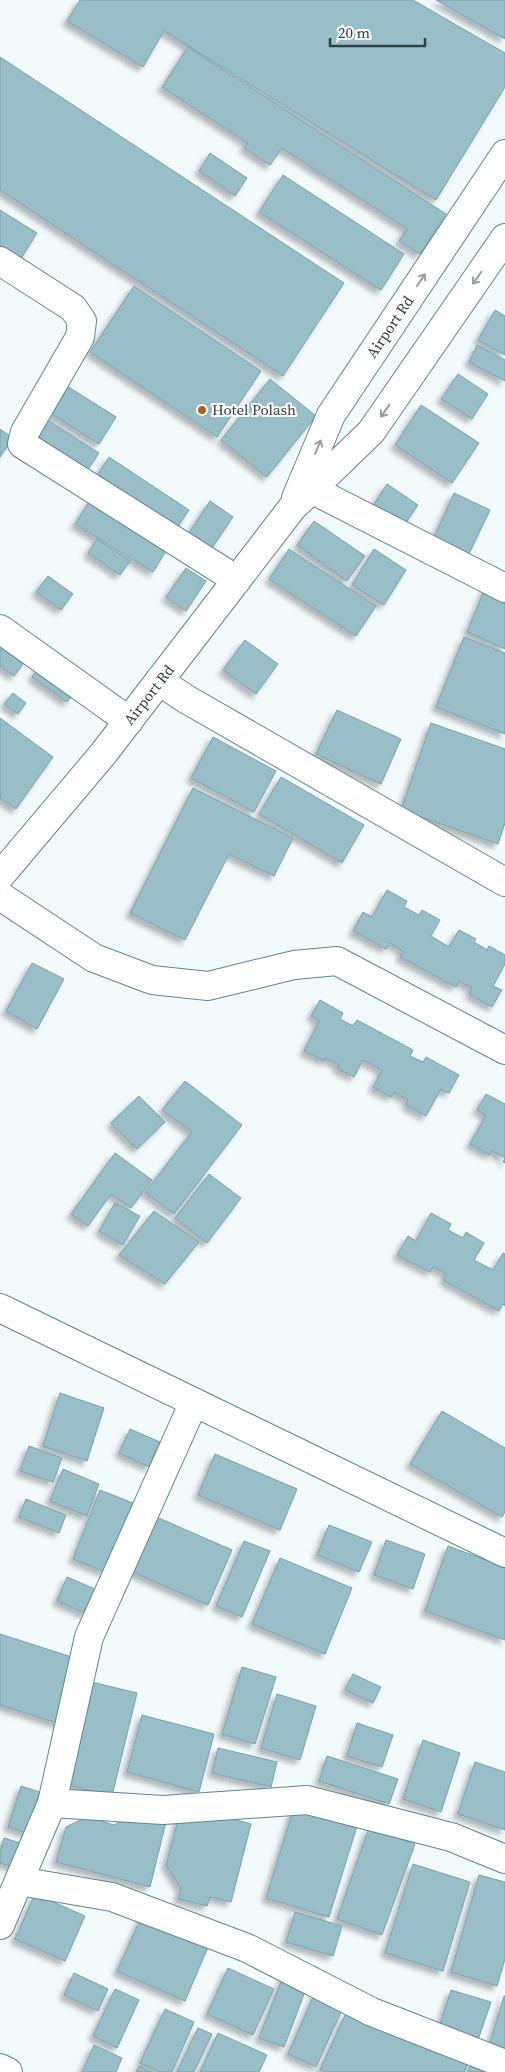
<svg xmlns="http://www.w3.org/2000/svg" width="505" height="2072" font-family="'Source Serif 4',serif">
<style>
.building{fill:#98bfc8;stroke:#7aa0a9;filter:url(#shadow)}
.lines{fill:none;stroke-linecap:round;stroke-linejoin:round}
.street-casing{stroke:#61858e;stroke-width:30}
.secondary-casing{stroke:#61858e;stroke-width:30}
.street{stroke:#fff;stroke-width:28}
.secondary{stroke:#fff;stroke-width:28}
.oneway{stroke:#98a0a2}
.poi-dot{fill:#a06625;stroke:#fff;stroke-width:2}
.labels{text-anchor:middle;stroke-width:4;stroke-linejoin:round;paint-order:stroke}
.street-label{font-size:15px;fill:#304044;stroke:#fff}
.poi-label{font-size:15px;fill:#304044;stroke:#fff;text-anchor:start}
</style>
<defs>
<filter id="shadow"><feDropShadow dx="-4.5" dy="4.5" stdDeviation="2.5" flood-color="#0004"/></filter>
</defs>
<rect width="100%" height="100%" fill="#f2fafc"/>
<path class="building" d="M80,0h333l92,53v34l-69,113 -272,-169 -21,36 -76,-46z
M436,0h69v39z
M188,47l258,167 -26,40 -21,-13 8,-12 -125,-81 -12,17 -26,-17 4,-5 -86,-56z
M0,57l344,226 -61,93 -283,-186z
M210,153l37,25 -12,18 -36,-25z
M283,175l121,79 -23,36 -122,-78z
M0,210l37,23 -18,29 -19,-12z
M134,286l127,85 -44,66 -127,-85z
M495,310l10,6v39l-27,-15z
M477,345l28,15v21l-36,-19z
M458,374l30,20 -16,25 -31,-20z
M270,379l46,37 -49,61 -46,-37z
M67,386l49,31 -17,27 -49,-31z
M421,405l58,38 -27,40 -57,-38z
M45,418l54,35 -14,21 -54,-35z
M0,429l13,9 -13,19z
M109,457l80,53 -16,24 -80,-52z
M387,484l31,21 -17,25 -30,-21z
M454,493l36,17 -23,48 -35,-16z
M91,499l78,47 -16,26 -78,-48z
M210,501l23,16 -25,37 -23,-15z
M314,521l51,35 -18,25 -50,-36z
M97,539l33,22 -10,14 -32,-22z
M289,549l87,57 -20,30 -87,-57z
M374,549l32,21 -22,35 -32,-20z
M186,568l20,13 -20,30 -20,-14z
M48,576l25,18 -12,16 -25,-18z
M487,584l18,9v56l-38,-17z
M464,637l41,16v81l-69,-27z
M245,640l33,24 -22,30 -33,-24z
M0,641l26,19 -12,16 -14,-10z
M41,664l35,26 -9,12 -35,-25z
M13,693l13,10 -8,11 -14,-10z
M337,710l64,29 -20,45 -65,-30z
M0,718l53,39 -37,52 -16,-11z
M431,723l74,26v74l-7,21 -97,-34z
M213,737l63,34 -22,41 -63,-34z
M281,777l83,48 -22,38 -83,-49z
M193,788l100,50 -19,38 -45,-22 -44,86 -55,-27z
M387,890l20,11 -3,6 15,8 3,-5 18,10 -9,16 18,11 10,-17 17,9 -2,3 13,8 2,-4 16,9v9l-12,22 9,4 -10,17 -23,-13 3,-6 -13,-7 -3,6 -56,-30 3,-6 -13,-8 -4,6 -33,-18 10,-19 9,5z
M32,963l32,16 -27,50 -31,-18z
M320,1000l23,13 -3,6 13,7 4,-6 56,30 -3,6 13,6 3,-5 33,18 -10,18 -8,-4 -15,27 -20,-11 2,-5 -14,-8 -3,5 -18,-10 9,-17 -19,-10 -9,17 -17,-9 2,-3 -13,-7 -2,3 -20,-10 15,-30 -8,-5z
M185,1081l57,44 -68,89 -29,-22 47,-60 -30,-22z
M486,1094l19,10v59l-2,-1 2,-4 -13,-7 -2,4 -20,-11 16,-29 -9,-5z
M139,1096l26,26 -28,27 -26,-26z
M115,1153l37,27 -21,28 -20,-14 -23,32 -17,-12z
M209,1174l32,24 -34,45 -32,-25z
M115,1203l25,13 -17,29 -24,-14z
M154,1211l45,31 -34,42 -46,-29z
M431,1213l20,11 -3,6 15,8 3,-6 18,11 -10,17 19,10 10,-17 2,1v52l-2,-2 -4,7 -56,-31 4,-6 -14,-7 -3,5 -33,-17 11,-19 8,5z
M60,1393l44,15 -17,53 -44,-15z
M442,1411l63,37v64l-3,5 -92,-53z
M130,1429l30,13 -11,25 -30,-14z
M29,1446l33,12 -9,24 -33,-11z
M215,1454l82,35 -17,41 -82,-35z
M63,1469l36,15 -12,32 -37,-15z
M100,1490l33,13 -28,69 -32,-13z
M26,1499l40,16 -7,18 -40,-16z
M152,1515l80,35 -24,55 -80,-35z
M329,1525l43,17 -13,30 -42,-17z
M386,1540l39,14 -12,35 -39,-14z
M244,1541l26,10 -28,66 -26,-11z
M448,1546l57,21v73l-80,-29z
M280,1558l72,30 -27,66 -73,-30z
M67,1577l30,13 -10,24 -30,-13z
M0,1634l81,26 -21,64 -60,-19z
M242,1667l34,10 -21,67 -33,-10z
M353,1674l28,13 -8,16 -28,-13z
M87,1681l50,12 -25,103 -50,-12z
M277,1694l39,12 -16,54 -39,-12z
M142,1715l72,19 -15,58 -72,-20z
M357,1723l36,12 -11,32 -35,-11z
M423,1740l37,13 -19,59 -38,-13z
M218,1748l59,14 -6,25 -59,-14z
M327,1756l71,23 -9,25 -70,-23z
M475,1762l30,10v58l-47,-16z
M21,1786l28,9 -13,41 -28,-9z
M294,1807l63,19 -28,91 -63,-19z
M180,1813l34,1 37,10 -20,78 -21,-5 -3,9 -29,-7 3,-11 -15,-23z
M87,1817l27,8 16,-8 36,5 -16,65 -94,-25 10,-35z
M369,1828l46,16 -33,91 -45,-16z
M4,1838l23,7 -6,24 -21,-6v-11z
M413,1864l57,18 -27,89 -58,-18z
M479,1875l26,7v77l-8,27 -46,-14z
M35,1894l50,22 -20,45 -50,-22z
M144,1911l67,29 -26,61 -68,-30z
M295,1912l47,14 -9,30 -47,-14z
M228,1968l46,21 -21,46 -46,-21z
M285,1972l24,9 -25,66 -25,-9z
M74,1973l34,16 -10,22 -34,-16z
M318,1986l29,13 -31,68 -28,-13z
M115,1989l24,11 -22,48 -24,-12z
M451,1990l40,12 -13,38 -39,-13z
M504,1996h1v52l-15,-5z
M165,2009l29,13 -22,50h-12l-20,-9z
M346,2013l124,46 -6,13h-139l-5,-2z
M198,2028l14,6 -18,38h-17z
M218,2033l49,22 -8,17h-59z
M94,2045l28,13 -6,14h-34z
M472,2061l26,11h-30z
M139,2066l12,6h-15z"/>
<g class="lines">
<g class="street-casing">
<path id="street" d="M0,261l73,47 9,13 -2,16 -55,95 -3,12 215,136
M311,489l194,99
M0,629l129,92
M159,681l27,18 319,183
M0,896l94,62 58,22 56,6 86,-21 43,-4 168,89
M0,1308l505,245
M52,1803l111,7 144,-10 144,37 54,22
M19,1881l93,16 135,51 125,64 133,52
M0,1925l52,-122 37,-166 105,-235
M0,2068l8,4"/>
</g>
<g class="secondary-casing">
<path id="secondary" d="M296,498l35,-83 174,-261
M0,876l103,-122 189,-246 79,-76 134,-194"/>
</g>
<use href="#street" class="street"/>
<use href="#secondary" class="secondary"/>
</g>
<defs><path id="oneway-shaft" d="M-6 0H5M1.5-3L5.5 0L1.5 3" fill="none" stroke-width="1.6" stroke-linecap="round" stroke-linejoin="round" transform="scale(1.25)"/></defs>
<g class="oneway">
<use href="#oneway-shaft" transform="translate(477 278) rotate(125)"/>
<use href="#oneway-shaft" transform="translate(421 280) rotate(-56)"/>
<use href="#oneway-shaft" transform="translate(385 411) rotate(125)"/>
<use href="#oneway-shaft" transform="translate(318 447) rotate(-67)"/>
</g>
<circle class="poi-dot" cx="202" cy="410" r="5"/>
<g class="labels">
<g class="street-label">
<text transform="translate(390 327) rotate(-56)" y="5">Airport Rd</text>
<text transform="translate(149 695) rotate(-52)" y="5">Airport Rd</text>
</g>
<g class="poi-label">
<text x="212" y="415">Hotel Polash</text>
</g>
</g>
<path d="M330 38v8h95v-8" fill="none" stroke="#304044" stroke-width="2.5"/>
<text x="338" y="38" font-size="15" fill="#304044" stroke="#ffffff" stroke-width="4" paint-order="stroke">20 m</text>
</svg>
